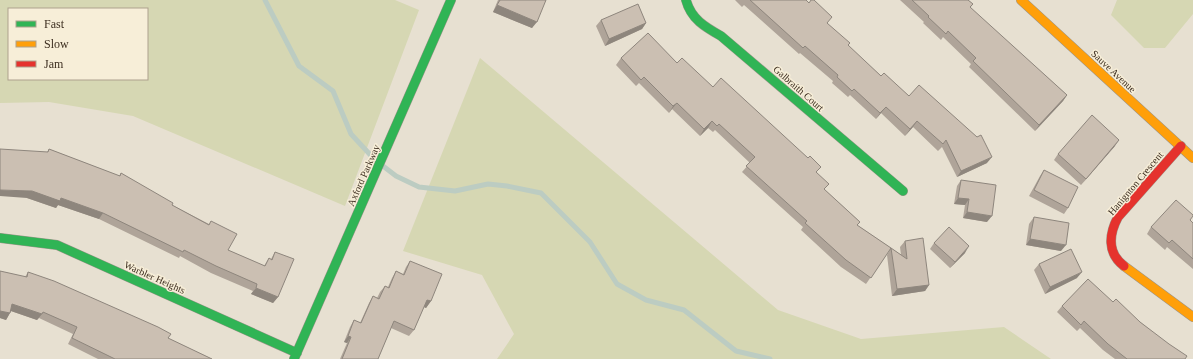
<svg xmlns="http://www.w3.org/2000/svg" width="1193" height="359" font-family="Georgia,serif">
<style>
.green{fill:#d6d7b3;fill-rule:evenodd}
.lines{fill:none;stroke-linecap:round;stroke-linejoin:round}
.stream{stroke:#bcccc2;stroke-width:5}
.fast-casing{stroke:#9c958a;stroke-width:10}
.slow-casing{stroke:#9c958a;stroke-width:10}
.jam-casing{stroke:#9c958a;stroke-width:10}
.fast{stroke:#30b455;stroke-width:9}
.slow{stroke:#ff9f0a;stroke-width:9}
.jam{stroke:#e5322d;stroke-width:9}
.wall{fill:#afa499}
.shaded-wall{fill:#8e867d}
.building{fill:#cbbfb2;stroke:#8e867d}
.labels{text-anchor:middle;stroke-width:3;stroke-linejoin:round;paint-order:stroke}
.street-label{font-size:10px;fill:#3d2e20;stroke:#f7eed8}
</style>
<rect width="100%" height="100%" fill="#e7e0d1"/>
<path class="green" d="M0,0h395l24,10 -74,196 -212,-90 -84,-14 -49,1zM9,9h138v70h-138z
M1117,0h76v14l-28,34h-21l-33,-33z
M480,58l298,252 83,29 143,-12 47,32h-554l17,-25 -32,-59 -79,-24z"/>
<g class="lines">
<path class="stream" d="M265,0l34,66 34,25 18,43 25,27
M383,166l13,10 23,11 36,4 33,-7 19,2 34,7 49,49 27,42 29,16 38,10 52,41 34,8"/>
<g class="fast-casing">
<path id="fast" d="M686,0c5,19 19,27 35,36l182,155
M0,238l57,7 240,108
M294,359l157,-359"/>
</g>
<g class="slow-casing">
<path id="slow" d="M1021,0l172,158
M1124,266l69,51"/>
</g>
<g class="jam-casing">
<path id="jam" d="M1124,266c-17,-13 -15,-32 -6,-49l63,-71"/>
</g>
<use href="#fast" class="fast"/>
<use href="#slow" class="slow"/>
<use href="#jam" class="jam"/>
</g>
<path class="wall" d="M498,0h48l-14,28 -39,-16z
M735,0h71l42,46 33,30 28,20 78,67 -30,14 -15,-30 -4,4 -25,-24 -8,9 -24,-23 -5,6 -26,-24 -2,2 -16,-14 1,-2 -33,-28 -1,1 -55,-49 -2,2z
M900,0h68l5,4 -3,4 97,87 -4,6 -28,30 -66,-64 2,-3 -28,-27 -2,3 -18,-17 1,-1z
M601,20l45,3 -4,6 -37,17 -9,-20z
M621,58l56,5 36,24 104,86 8,17 35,32 -3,3 34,23 -25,36 -25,-17 -40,-37 2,-3 -61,-55 8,-9 -35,-33 -2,2 -5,-4 -8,8 -28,-27 -3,4 -30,-30 -3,3 -20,-21z
M1115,146l-34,39 -27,-25 4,-6z
M49,149l70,27 2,-3 51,32 37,19 2,-3 17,29 36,16 5,-8 2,1 4,-7 3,45 -5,6 -22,-9 2,-3 -42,-18 -31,-17 -1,2 -80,-39 -41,-14 -2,3 -29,-10 20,-46z
M1044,170l24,38 -4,6 -35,-18 11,-20z
M961,180l26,42 -24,-4 2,-13 -11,-1 3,-18z
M1034,217l27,34 -35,-6 3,-21z
M1190,220l3,3v46l-26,-22 -2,3 -18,-16 4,-7z
M905,241l24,44 -4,6 -33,5 -5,-41 4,-7 10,7 -1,-8z
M934,243l31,10 -15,15 -20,-19z
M410,261l21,40 -5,7 -2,-1 -10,23 -5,6 -18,-8 -13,31h-38l7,-16 -3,-1 6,-15 4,-7 6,3 9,-20 4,-7 4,2 3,-6 5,-6 3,1 4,-9 4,-7 7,3 3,-7z
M1039,264l38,14 -32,16 -11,-24z
M0,271l25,6 3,-5 184,87h-114l-30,-15 5,-10 -34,-16 -2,2 -26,-9 -5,9 -6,-2z
M1113,302l27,20 45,37h-70l-12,-9 -23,-22 -3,3 -20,-19 5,-6z"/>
<path class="shaded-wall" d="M497,5l40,17 -5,6 -39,-16z
M646,23l-4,6 -37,17 4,-7z
M1067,95l-4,6 -28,30 4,-6z
M677,103l-5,6 -3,4 4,-7z
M886,107l-10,12 4,-6z
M712,121l-4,7 -8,8 4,-7z
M917,121l-4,6 -8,9 5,-7z
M1119,140l-4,6 -34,39 5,-6z
M992,157l-5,6 -30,14 4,-6z
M0,190l32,1 29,7 42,15 -4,6 -41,-14 -2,3 -29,-10 -27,-2z
M958,198l11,1 -4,6 -11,-1z
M967,212l25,4 -5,6 -24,-4z
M1030,239l36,6 -5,6 -35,-6z
M969,246l-4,7 -15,15 5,-6z
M1082,272l-5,6 -32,16 5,-7z
M929,285l-4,6 -33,5 5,-7z
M256,288l22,9 -5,6 -22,-9z
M427,300l4,1 -5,7 -4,-2z
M12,304l30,10 -5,6 -29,-10z
M0,311l10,2 -4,7 -6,-2z
M348,336l3,1 -4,6 -3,-1z"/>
<path class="building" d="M500,0h46l-9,22 -40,-17z
M750,0h56l3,3 2,-3h3l18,17 -5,6 23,20 -2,2 33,31 3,-3 25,23 10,-11 58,52 4,-2 11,22 -31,14 -15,-31 -3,4 -26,-23 -7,8 -24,-22 -6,6 -26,-24 -2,2 -15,-14 1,-2 -33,-29 -2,2z
M912,0h56l5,4 -3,3 97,88 -28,30 -66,-64 3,-3 -28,-27 -2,3 -18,-17 1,-1z
M638,4l8,19 -37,16 -8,-19z
M648,33l29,30 5,-5 31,29 8,-9 87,80 2,-2 11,11 -5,5 13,12 -5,5 36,33 -3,3 34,23 -20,30 -25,-18 -41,-37 2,-2 -61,-55 9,-9 -36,-33 -2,2 -5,-5 -8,8 -27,-26 -4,3 -29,-29 -3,3 -20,-22z
M1092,115l27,25 -33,39 -28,-25z
M0,149l48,3 1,-3 71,27 1,-3 52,30 -1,2 37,20 2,-4 26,13 -9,16 37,16 4,-8 3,2 3,-8 19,7 -16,38 -22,-9 1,-4 -41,-18 -32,-16 -1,2 -80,-39 -42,-15 -1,3 -28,-10 -32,-1z
M1044,170l34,17 -10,21 -34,-18z
M961,180l35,5 -4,31 -25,-4 2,-13 -11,-1z
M1176,200l17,15v1l-3,4 3,3v36l-21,-19 -3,3 -18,-16z
M1034,217l35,6 -3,22 -36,-6z
M949,227l20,19 -14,16 -21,-19z
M923,238l6,47 -32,4 -6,-41 16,11 -2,-18z
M1071,249l11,23 -32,15 -11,-23z
M410,261l32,13 -11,27 -4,-1 -13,30 -20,-9 -16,38h-36l9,-22 -3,-1 6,-16 7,3 12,-27 6,3 6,-13 4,2 7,-17 8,4z
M0,271l27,6 1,-5 26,9 104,46 13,7 -3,4 44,21h-97l-43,-21 5,-11 -34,-15 -1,2 -30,-10 -2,9 -10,-2z
M1088,279l25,23 3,-3 24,23 29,22 18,12 -2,3h-58l-19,-15 -24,-23 -3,4 -19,-19z"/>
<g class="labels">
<g class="street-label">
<text transform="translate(1114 71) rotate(43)" y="4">Sauve Avenue</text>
<text transform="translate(799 88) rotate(41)" y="4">Galbraith Court</text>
<text transform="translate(363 175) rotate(-66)" y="4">Axford Parkway</text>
<text transform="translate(1135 183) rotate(-50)" y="4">Hanignton Crescent</text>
<text transform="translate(155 277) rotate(24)" y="4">Warbler Heights</text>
</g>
</g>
<rect x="8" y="8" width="140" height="72" fill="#f7eed8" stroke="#ada18e"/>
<rect x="16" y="21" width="20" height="6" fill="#30b455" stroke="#ada18e"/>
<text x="44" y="28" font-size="12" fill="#3d2e20">Fast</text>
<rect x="16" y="41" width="20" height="6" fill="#ff9f0a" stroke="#ada18e"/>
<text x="44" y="48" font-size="12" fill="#3d2e20">Slow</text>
<rect x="16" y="61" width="20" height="6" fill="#e5322d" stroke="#ada18e"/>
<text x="44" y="68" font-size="12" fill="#3d2e20">Jam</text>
</svg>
